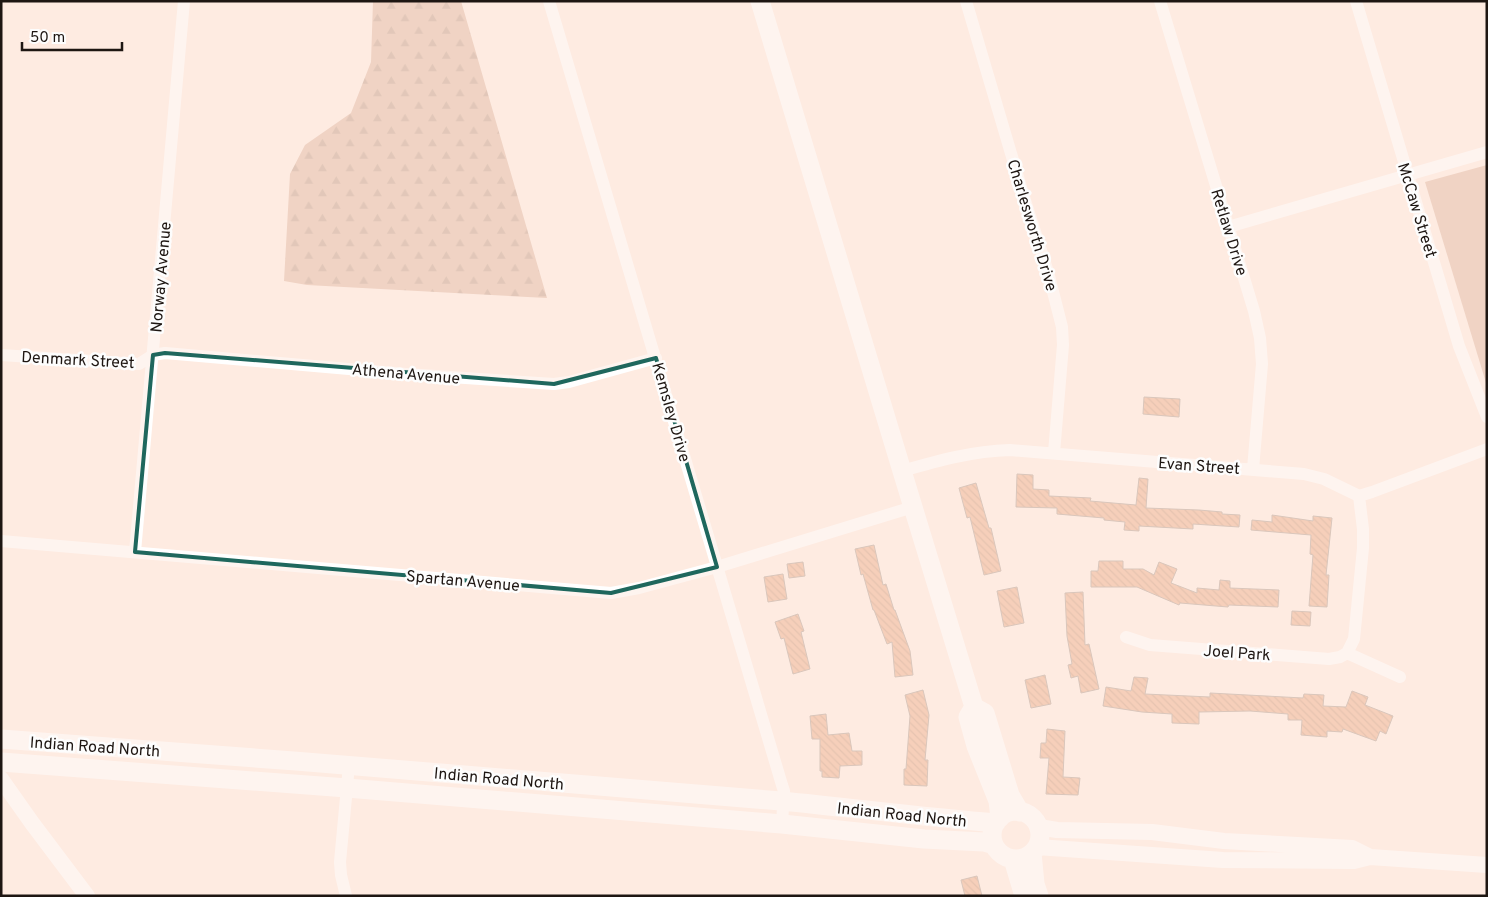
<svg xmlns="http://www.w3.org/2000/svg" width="1488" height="897" font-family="Overpass,sans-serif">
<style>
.green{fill:#e0b69f}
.forest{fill:url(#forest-firs)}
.building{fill:url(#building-back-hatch);stroke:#af9a8d}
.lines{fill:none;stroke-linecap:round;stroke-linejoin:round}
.minor{stroke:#fff;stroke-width:12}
.tertiary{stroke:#fff;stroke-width:16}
.secondary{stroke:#fff;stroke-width:19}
.marked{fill:none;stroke:#1f675d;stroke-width:4;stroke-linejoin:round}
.labels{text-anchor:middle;stroke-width:5;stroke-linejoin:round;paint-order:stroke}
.street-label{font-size:16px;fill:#1e1612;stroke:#fdfdfd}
</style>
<defs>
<pattern id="forest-firs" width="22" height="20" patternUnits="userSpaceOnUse" patternTransform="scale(1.25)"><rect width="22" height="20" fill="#e0b69f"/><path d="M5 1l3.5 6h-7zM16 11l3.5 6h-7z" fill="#c09c88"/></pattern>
<pattern id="building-back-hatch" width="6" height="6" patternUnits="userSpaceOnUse" patternTransform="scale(1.25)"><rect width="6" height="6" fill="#edae89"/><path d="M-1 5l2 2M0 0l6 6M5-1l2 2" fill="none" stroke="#cb9575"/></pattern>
</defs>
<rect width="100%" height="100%" fill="#feebe1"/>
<path class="green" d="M1487,165v221l-62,-204z"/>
<path class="forest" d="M373,1h88l86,297 -240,-13 -23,-4 6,-107 15,-29 46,-32 20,-51z"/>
<path class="building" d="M1144,397l36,2 -1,18 -36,-3z
M1017,474l16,1v14l16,1v6l42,2 -1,3 46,4 3,-27 9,1 -2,29 53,2 23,2v2l18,1 -1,12 -46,-3v5l-54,-3v5l-15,-1 1,-8 -21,-2v-2l-47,-4v-6l-41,-1z
M976,483l13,45h2l10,43 -17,4 -14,-58 -3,1 -8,-30z
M1272,515l41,6v-5l19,2 -6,57h3l-2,32 -18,-1 4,-51 -3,-1 1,-19 -60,-5 1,-10 20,2z
M874,545l9,40 3,-1 8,26h1l15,41 3,24 -18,2 -3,-35 -5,2 -13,-34h-1l-10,-36 -2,1 -6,-26z
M1099,561h24v8h20l11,6 5,-13 18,7 -6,14 26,10v-5l22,2 1,-10 10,1v7l49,2 -1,17 -49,-2 -1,2 -48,-4 -1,2 -42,-18h-46v-16h7z
M803,562l2,14 -16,2 -2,-14z
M783,574l4,25 -19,3 -4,-25z
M1017,587l7,36 -20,4 -7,-36z
M1083,592l2,53 4,-1 10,45 -18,4 -3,-17 -7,2 -3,-13 4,-1 -5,-28 -2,-43z
M1292,611l19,1 -1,14 -19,-1z
M798,614l6,17 -3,1 9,37 -17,5 -9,-36 -3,1 -6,-17z
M1045,675l6,29 -20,4 -6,-28z
M1134,677l14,1 -3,16 65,3v-4l93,5 1,-4 20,1 -1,11 23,1 6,-16 16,6 -3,8 28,11 -7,18 -6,-3 -4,10 -33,-12 -1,3 -15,-1v6l-26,-2 1,-15h-14v-6l-38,-3 -51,1v12l-27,-1v-9l-30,-2 -39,-6 3,-19 25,4z
M923,690l6,25 -4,45h3l-1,26 -23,-1v-16h2l4,-53 -5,-21z
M826,714l2,21 21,-2 3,18h10v14l-22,1 -1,12 -17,-1v-6h-2v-32h-8l-2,-23z
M1047,729l18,2 -2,46 17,1 -2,17 -32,-1 3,-36h-9l1,-15h5z
M977,876l5,20h-17l-4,-16z"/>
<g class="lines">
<path class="minor" d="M549,1l233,784 2,6 -2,33
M966,1l57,193 25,78 14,55 1,18 -9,108
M1160,1l94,310 6,27 2,26 -9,105
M1356,1l103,345 28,71
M1228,227l259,-75
M1,355l138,9 14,-9 12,-2 241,21 148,10 15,-2 87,-24
M902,471c35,-10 70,-20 108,-21l294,24 20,5 35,17 13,-4 115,-43
M1,541l610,52 28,-5 78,-21 196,-60
M135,552l49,-551
M1126,637l24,8 179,14 11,-2 7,-4 7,-14 9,-91v-19l-4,-33
M1347,653l53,24
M346,896l-5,-21 -1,-13 9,-97"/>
<path class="tertiary" d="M1,779l31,44 55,73
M1039,827l18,3 95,2 72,9 128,7 18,9
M1037,847l186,13 131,1 16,-4 117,8"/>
<path class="secondary" d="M760,1l142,470 72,236 11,6 25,82 10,17
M974,707l-6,10 8,29 22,55 2,17
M1,739c260,19 521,39 780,62 72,7 143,16 215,22
M1,762l346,26 435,36 142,15 60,3 10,3
M992 835a24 24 0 1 1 48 0a24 24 0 1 1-48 0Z
M1032,853l3,31 4,12
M1013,859l11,37"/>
</g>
<path d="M0 0H1488V897H0ZM165,353l389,31 102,-26 61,209 -106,26 -476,-41 18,-197z" fill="#feebe1" fill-opacity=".55" fill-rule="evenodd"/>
<path class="marked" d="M165,353l389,31 102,-26 61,209 -106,26 -476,-41 18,-197z"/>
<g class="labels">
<g class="street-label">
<text transform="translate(1418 210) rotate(73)" y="6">McCaw Street</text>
<text transform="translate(1033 225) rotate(73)" y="6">Charlesworth Drive</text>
<text transform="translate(1230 232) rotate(73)" y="6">Retlaw Drive</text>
<text transform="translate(160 277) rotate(-85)" y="6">Norway Avenue</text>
<text transform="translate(78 359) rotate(3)" y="6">Denmark Street</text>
<text transform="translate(406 373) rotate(5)" y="6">Athena Avenue</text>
<text transform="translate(672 412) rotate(74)" y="6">Kemsley Drive</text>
<text transform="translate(1199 465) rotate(4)" y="6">Evan Street</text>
<text transform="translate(463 580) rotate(5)" y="6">Spartan Avenue</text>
<text transform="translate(1237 652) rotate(4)" y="6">Joel Park</text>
<text transform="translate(95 746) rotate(4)" y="6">Indian Road North</text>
<text transform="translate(499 778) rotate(5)" y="6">Indian Road North</text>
<text transform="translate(902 814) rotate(6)" y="6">Indian Road North</text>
</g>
</g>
<rect width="1488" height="897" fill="none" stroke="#1e1612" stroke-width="5"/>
<path d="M22 42v8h100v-8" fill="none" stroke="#1e1612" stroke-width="2.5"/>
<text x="30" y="42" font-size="15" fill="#1e1612" stroke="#fdfdfd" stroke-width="4" paint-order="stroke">50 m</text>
</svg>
